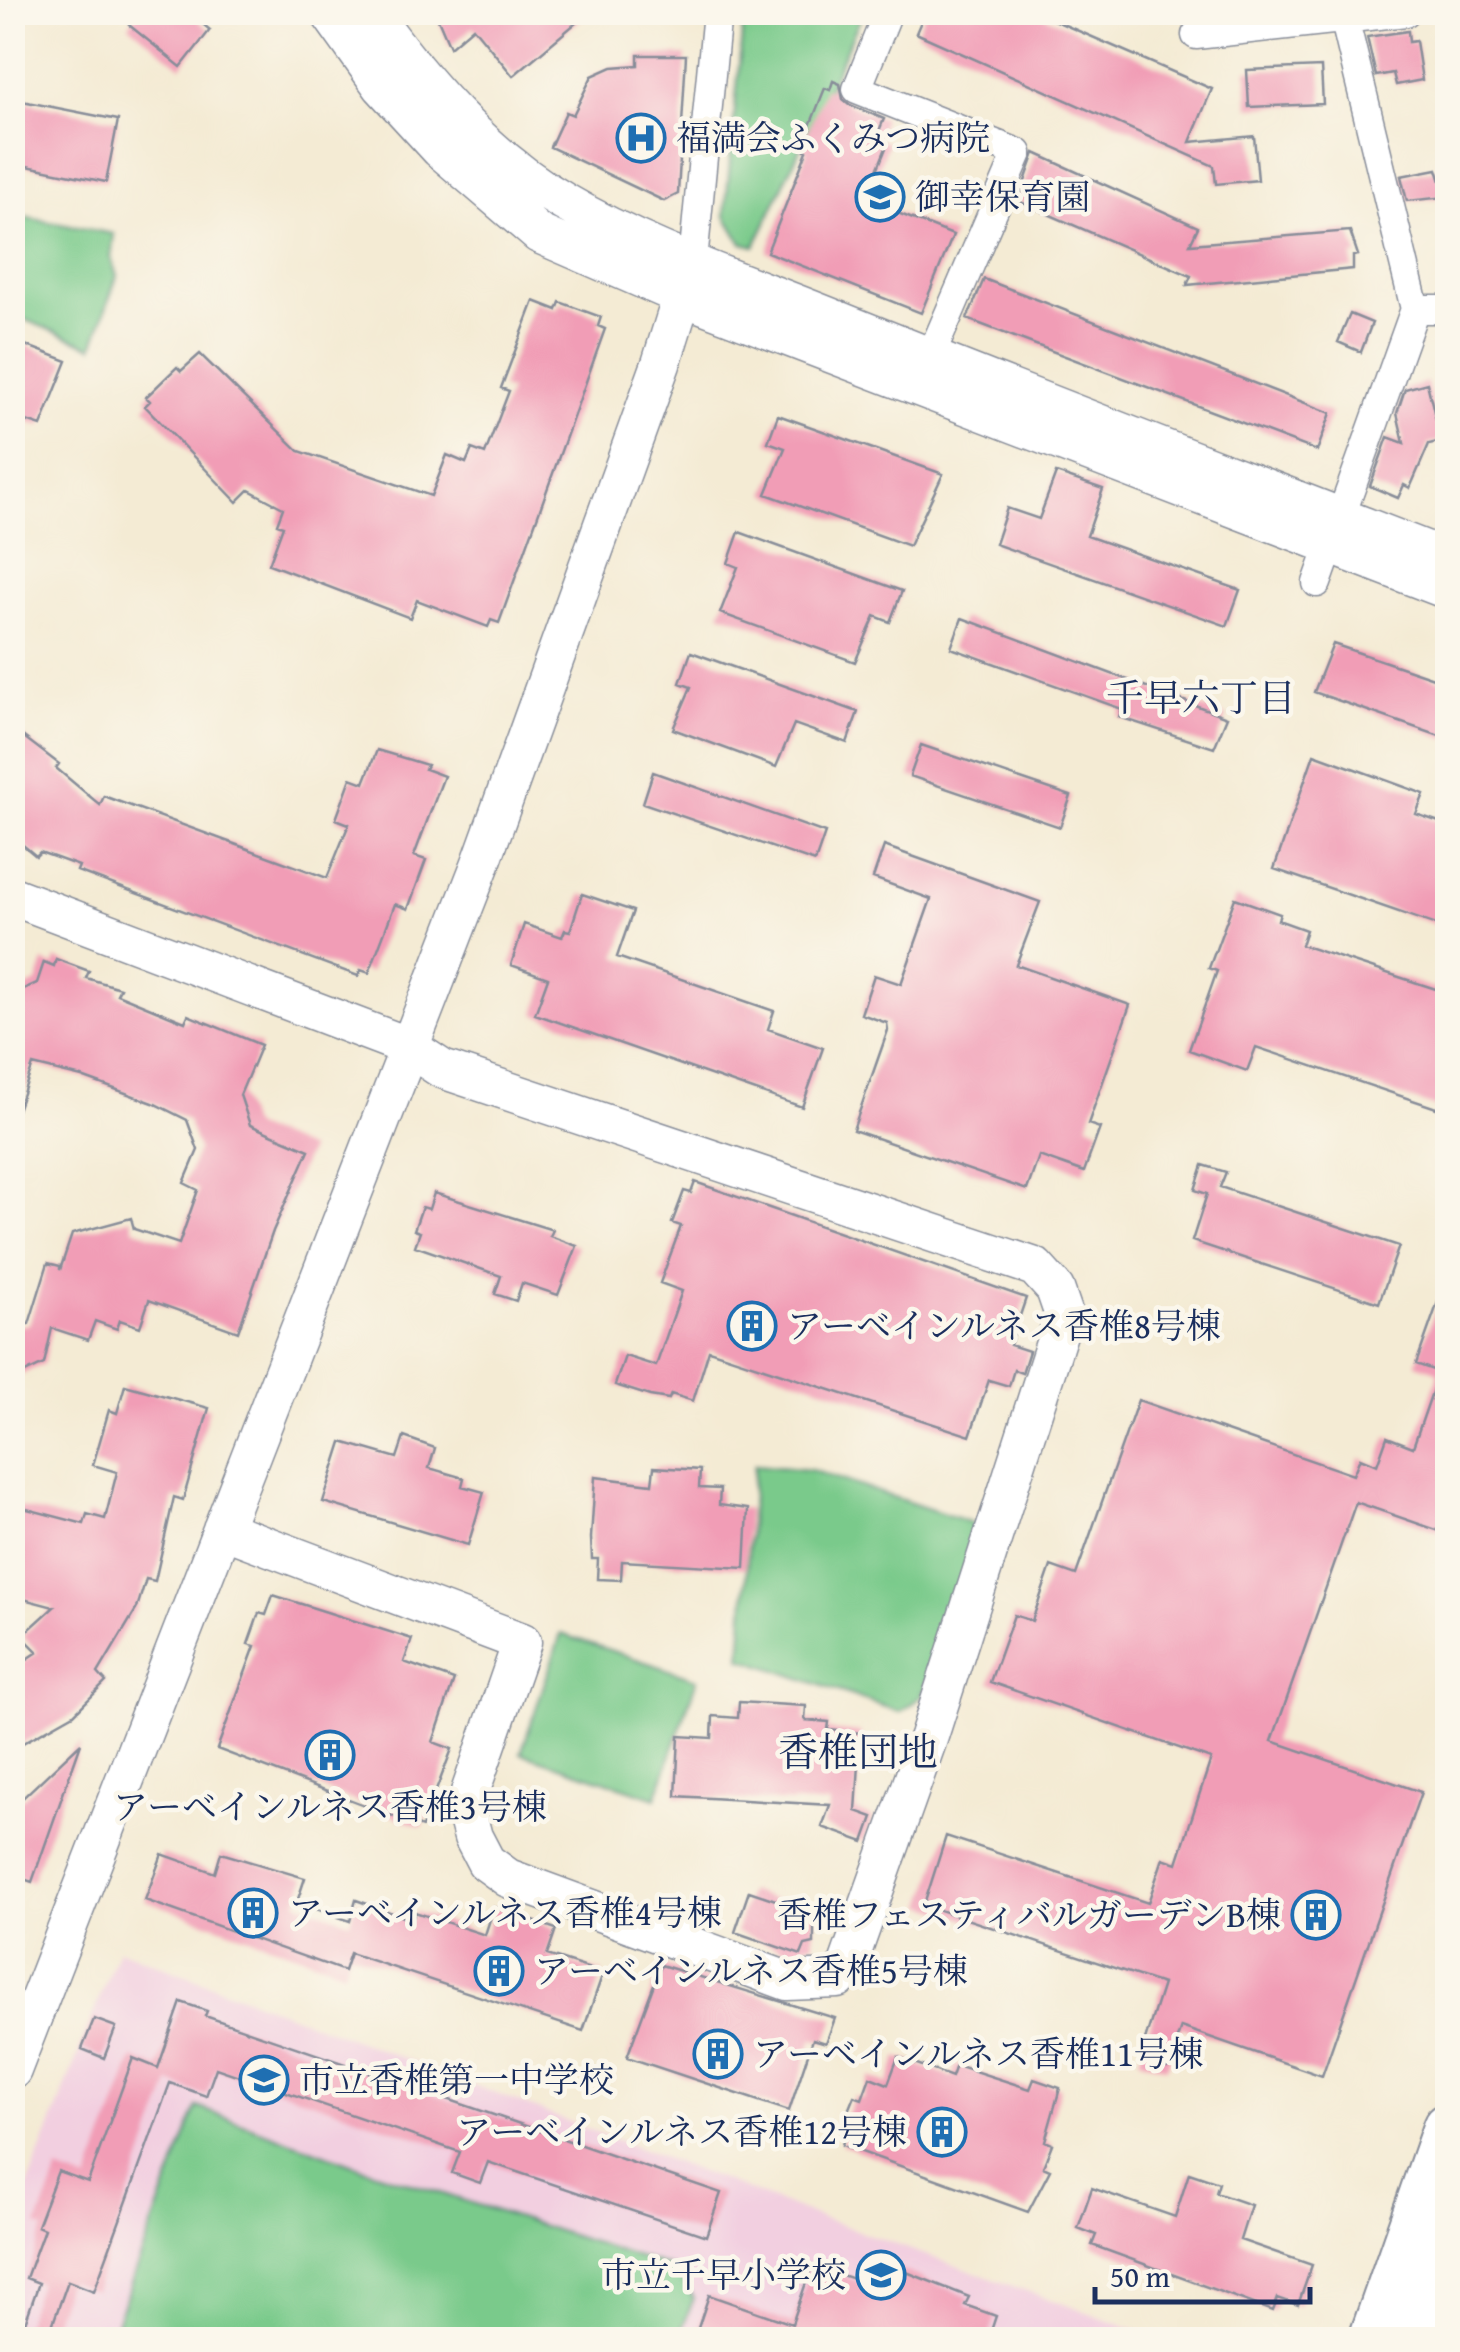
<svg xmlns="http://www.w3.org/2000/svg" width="1460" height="2352" font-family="'Gentium Book Plus','Noto Serif JP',serif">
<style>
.built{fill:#f2cfe0}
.green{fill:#7aca8b;stroke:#4a7c74;stroke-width:2.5}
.building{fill:#f19db6}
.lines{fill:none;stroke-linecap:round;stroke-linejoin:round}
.street-casing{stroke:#888d99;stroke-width:31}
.secondary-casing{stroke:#888d99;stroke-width:41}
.highway-casing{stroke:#888d99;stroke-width:54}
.street{stroke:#fff;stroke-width:28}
.secondary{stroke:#fff;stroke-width:38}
.highway{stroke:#fff;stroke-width:50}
.labels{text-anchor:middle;stroke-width:9;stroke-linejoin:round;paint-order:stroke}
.poi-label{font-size:35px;fill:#1b2f5e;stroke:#fbf7ec;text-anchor:start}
.neighbourhood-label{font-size:38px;fill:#1b2f5e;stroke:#fbf7ec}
.quarter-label{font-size:40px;fill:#1b2f5e;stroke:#fbf7ec}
</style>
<rect width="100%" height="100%" fill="#fbf7ec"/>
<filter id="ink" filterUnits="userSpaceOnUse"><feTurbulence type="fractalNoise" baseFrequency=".01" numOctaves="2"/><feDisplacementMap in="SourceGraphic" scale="20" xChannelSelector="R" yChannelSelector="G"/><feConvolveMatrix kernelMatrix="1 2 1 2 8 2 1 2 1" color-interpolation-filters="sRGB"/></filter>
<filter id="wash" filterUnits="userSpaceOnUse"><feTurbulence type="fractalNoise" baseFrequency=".0048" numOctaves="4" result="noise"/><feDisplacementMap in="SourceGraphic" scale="40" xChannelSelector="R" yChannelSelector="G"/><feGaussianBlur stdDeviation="2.25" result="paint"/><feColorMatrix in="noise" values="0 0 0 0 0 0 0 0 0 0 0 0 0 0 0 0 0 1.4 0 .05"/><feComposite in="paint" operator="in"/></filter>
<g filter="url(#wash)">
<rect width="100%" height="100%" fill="#f4ebd4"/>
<path class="built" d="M118,1949l684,262 360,128h-1149l-1,-112z"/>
<path class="green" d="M744,13h119l-108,233 -13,-3 -17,-28z
M12,215l102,19 -3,24 6,18 -24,71 -80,-32z
M754,1465l57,5 161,53 5,19 -55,154 -22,16 -159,-54z
M561,1634l136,45 -41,119 -135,-45z
M197,2107l163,60 315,102 19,29 -16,41h-568z"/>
<g id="blocks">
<path class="building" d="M139,12h49l22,18 -29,37 -52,-42z
M435,12h154l-76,64 -40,-49 -23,20z
M925,12h110l177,77 -22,53 64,-6 4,44 -42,4 -2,-18 -298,-133z
M1408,31l1,11 7,-1 6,39 -26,5 -3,-12 -17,3 -9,-39z
M638,55h48l-8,139 -14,7 -114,-54 16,-35 7,3 19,-39 20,-9 26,-2z
M1321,67l2,37 -74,3 -2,-37z
M833,81l7,3 3,15 7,6 34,14 -8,19 12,5 -23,57 88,35 -32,78 -154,-61 40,-101 -6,-3 24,-60 5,2z
M12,99l106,21 -12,62 -94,-19z
M1035,153l163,74 -8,17 160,-13 8,24 -5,1v13l-166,16 4,-9 -173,-75z
M1437,169l9,28 -39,4 -6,-25z
M984,279l347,134 -14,38 -350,-132z
M534,301l23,9 3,-8 41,15 -3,9 7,3 -106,294 -8,-3 -3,7 -71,-27 -7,18 -141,-54 14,-38 -6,-2 6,-16 -34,-18 -12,12 -92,-96 5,-5 -4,-4 31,-30 4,4 19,-17 99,97 132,45 16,-41 19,8 6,-14 13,5 24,-63 -8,-3z
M1350,314l22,9 -11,29 -23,-10z
M12,340l55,21 -26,65 -29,-10z
M1427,383l14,58 -12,3 -19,44 -6,-3 -6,13 -28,-12 18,-49 16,6 -7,-30 8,-24z
M778,415l165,59 -34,72 -143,-52 19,-46 -17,-6z
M1056,473l47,16 -16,47 153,54 -13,36 -232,-82 12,-36 32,11z
M739,532l163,59 -12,31 -15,-6 -20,46 -135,-49 18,-46 -10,-4z
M962,618l265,99 -13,31 -95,-31 3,-8 -171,-61z
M1333,644l115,39v56l-134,-47z
M691,652l167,60 -11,31 -53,-19 -18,43 -103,-38 18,-42 -11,-4z
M12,728l47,36 -3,4 44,37 4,-9 223,82 22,-54 -13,-5 15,-41 13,5 13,-33 50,15 -2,4 19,7 -30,80 12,4 -18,49 -13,-5 -26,69 -8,-3 -3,6 -281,-105 2,-5 -39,-14 -4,4 -24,-20z
M921,745l150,51 -11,31 -150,-51z
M1314,754l110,40 -8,20 32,11v104l-174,-60z
M653,772l172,61 -10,29 -172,-59z
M884,846l156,56 -24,63 114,40 -42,119 12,4 -16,44 -45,-16 -12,34 -174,-60 35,-100 -1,-7 -26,-9 13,-39 27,9 30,-85 -58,-21z
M582,894l51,17 -16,46 157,54 -6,18 55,19 -21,59 -267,-93 13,-36 -37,-13 13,-41 38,13 3,-7 5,1z
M1235,898l45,16 -2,6 28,10 -5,15 147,48v119l-192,-65 -9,24 -58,-21 28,-79 -8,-3z
M56,959l33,12 -3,7 34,10 -3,6 68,28 3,-7 73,30 -21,50 10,30 59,25 -36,81 -35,101 -89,-32 -9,27 -20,-7 -3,9 -22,-8 -7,19 -36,-12 -8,36 -21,10 -11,-2v-45l17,-3 19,-61 12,3v4l12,-36 59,-16 3,11 45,15 19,-54 -14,-7 14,-33 -11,-30 -34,-17 -71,-26 -49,-12 -17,48h-4v-119l25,-11 7,-21 10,4z
M1203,1165l23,7 -6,15 179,59 -20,57 -187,-62 15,-47 -12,-4z
M695,1182l331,116 -16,47 19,6 -7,22 -8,-3 -5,16 -20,-6 -19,56 -261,-86 -16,51 -22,-7 -2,5 -19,-3 -35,-11 10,-29 31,10 26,-75 -22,-8 21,-57 -9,-3 12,-32 7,2z
M434,1193l119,37 -3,6 27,10 -19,49 -36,-12 -6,18 -21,-7 6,-18 -86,-30 5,-14 -6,-2 8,-23 7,2z
M1444,1285l4,249 -92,-32 -84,239 149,51 -99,284 -141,-49 -14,41 -28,-9 24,-75 -239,-79 22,-69 202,67 15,-45 14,5 34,-104 -221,-77 24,-67 18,6 19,-55 25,9 62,-175 215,75 7,-17 17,7 10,-28 26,10 26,-75 -23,-8z
M125,1385l84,23 -26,92 -9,-3 -19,84 -9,-2 -9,29 -39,65 8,9 -32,32 -62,35v-80l26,-17 -16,-16 32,-29 -42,-11v-91l72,19 3,-10 18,5 12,-47 -24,-7 16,-55 8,3z
M404,1437l31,11 -6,20 35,10 -2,8 22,6 -16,53 -145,-43 19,-60 55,16z
M654,1467l46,3 -1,18 21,1 -1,16 29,4 -3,59 -123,-7 -1,19 -24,-1 1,-20h-6l-1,-21 4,-61 57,7z
M273,1595l139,44 -8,23 50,18 -21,62 19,7 -30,78 -205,-78 38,-103 -7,-2 11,-31 7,2z
M739,1702l67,4 -1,14 24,2 -1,8 33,3 -5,78 17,6 -9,25 -42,-15 8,-22 -154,-9 3,-60 33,2 1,-22 25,2z
M81,1743l-49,139 -20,-7v-67z
M221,1853l84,25 -8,24 53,19 6,-21 56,20 3,-8 70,23 9,-28 62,22 -9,26 56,18 -20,58 -233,-78 -6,18 -199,-71 17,-46 53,19z
M749,1891l65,22v30l-9,2 -4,10 -66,-23z
M661,1965l174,53 -9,25 -13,-4 -24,72 -162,-54z
M181,2002l26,9 -2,5 516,177 -15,43 -218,-74 -8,21 -28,-10 8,-21 -244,-84 -10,28 -36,-13 -76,208 -26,-10 -21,59h-28l20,-57 -13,-5 18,-49 -7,-3 21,-55 30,11 45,-124 25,10z
M94,2019l22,8 -12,31 -22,-9z
M898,2057l54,20 4,-12 74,24 4,-10 26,9 -15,53 7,3 -9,23 7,3 -22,42 -186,-67 6,-20 -5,-2 11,-27 8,3 8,-22 18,7z
M1189,2173l30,10 -3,10 35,12 -11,35 72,25 -14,40 -20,-7 -5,13 -181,-66 4,-10 -18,-7 14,-40 83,29z
M879,2261l90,36 -4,8 31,11 -8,24h-294l15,-45 83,29 20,-59 59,20z"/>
</g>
</g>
<g filter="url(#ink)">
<use href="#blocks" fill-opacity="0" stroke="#888d99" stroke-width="2.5"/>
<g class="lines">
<g class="street-casing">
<path id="street" d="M888,12l-31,77 161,64 -88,205
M1196,35l210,-23
M693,261l24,-249
M1415,309h33
M1317,583l98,-274 -71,-292"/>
</g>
<g class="secondary-casing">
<path id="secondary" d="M329,12l53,74 58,63 99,85 145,63 764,293
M371,12c53,73 114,144 193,190 86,51 186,82 278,120 201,81 404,158 606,237
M12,896l395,150 35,23 593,198 20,22 9,26 -135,421 -81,228 -10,15 -51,2 -279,-103 -22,-16 -13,-25 -8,-30 57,-165 -300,-113
M12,2070l469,-1207 180,-499 32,-103"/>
</g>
<g class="highway-casing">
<path id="highway" d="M1374,2340l74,-212
M1416,2340l32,-94"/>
</g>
<use href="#street" class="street"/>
<use href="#secondary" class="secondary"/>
<use href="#highway" class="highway"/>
</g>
</g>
<defs>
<g id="hospital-ring" transform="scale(2.5)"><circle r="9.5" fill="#fbf7ec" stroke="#1f6fb2" stroke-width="1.5"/><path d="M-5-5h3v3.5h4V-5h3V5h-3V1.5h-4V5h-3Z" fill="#1f6fb2"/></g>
<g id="school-ring" transform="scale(2.5)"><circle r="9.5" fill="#fbf7ec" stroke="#1f6fb2" stroke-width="1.5"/><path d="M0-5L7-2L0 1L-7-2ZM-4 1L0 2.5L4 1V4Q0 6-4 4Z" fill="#1f6fb2"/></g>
<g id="building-ring" transform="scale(2.5)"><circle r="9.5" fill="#fbf7ec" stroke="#1f6fb2" stroke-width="1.5"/><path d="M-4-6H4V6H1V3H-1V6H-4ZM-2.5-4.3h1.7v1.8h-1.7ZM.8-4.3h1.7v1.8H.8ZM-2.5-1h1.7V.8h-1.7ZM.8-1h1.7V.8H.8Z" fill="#1f6fb2"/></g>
</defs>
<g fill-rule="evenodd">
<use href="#hospital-ring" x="641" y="138"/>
<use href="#school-ring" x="880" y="197"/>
<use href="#building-ring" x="752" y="1326"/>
<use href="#building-ring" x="330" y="1755"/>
<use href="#building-ring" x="253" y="1913"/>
<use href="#building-ring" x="1316" y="1915"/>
<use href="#building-ring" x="499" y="1971"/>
<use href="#building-ring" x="718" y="2054"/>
<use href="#school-ring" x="264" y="2080"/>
<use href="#building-ring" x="942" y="2132"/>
<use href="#school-ring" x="881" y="2275"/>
</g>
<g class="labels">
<g class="poi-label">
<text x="676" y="150">福満会ふくみつ病院</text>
<text x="915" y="209">御幸保育園</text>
<text x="787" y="1338">アーベインルネス香椎8号棟</text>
<text x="330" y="1819" text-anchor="middle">アーベインルネス香椎3号棟</text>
<text x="288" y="1925">アーベインルネス香椎4号棟</text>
<text x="1281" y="1927" text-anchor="end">香椎フェスティバルガーデンB棟</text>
<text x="534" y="1983">アーベインルネス香椎5号棟</text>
<text x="753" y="2066">アーベインルネス香椎11号棟</text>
<text x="299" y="2092">市立香椎第一中学校</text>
<text x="907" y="2144" text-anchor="end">アーベインルネス香椎12号棟</text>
<text x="846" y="2287" text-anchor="end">市立千早小学校</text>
</g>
<g class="neighbourhood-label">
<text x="1201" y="711">千早六丁目</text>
</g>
<g class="quarter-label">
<text x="858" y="1766">香椎団地</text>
</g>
</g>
<rect width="1460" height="2352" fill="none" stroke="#fbf7ec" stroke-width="50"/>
<path d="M1095 2287v15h215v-15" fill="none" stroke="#1b2f5e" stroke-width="5"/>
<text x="1110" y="2287" font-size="30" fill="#1b2f5e" stroke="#fbf7ec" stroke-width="8" paint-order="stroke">50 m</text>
</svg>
